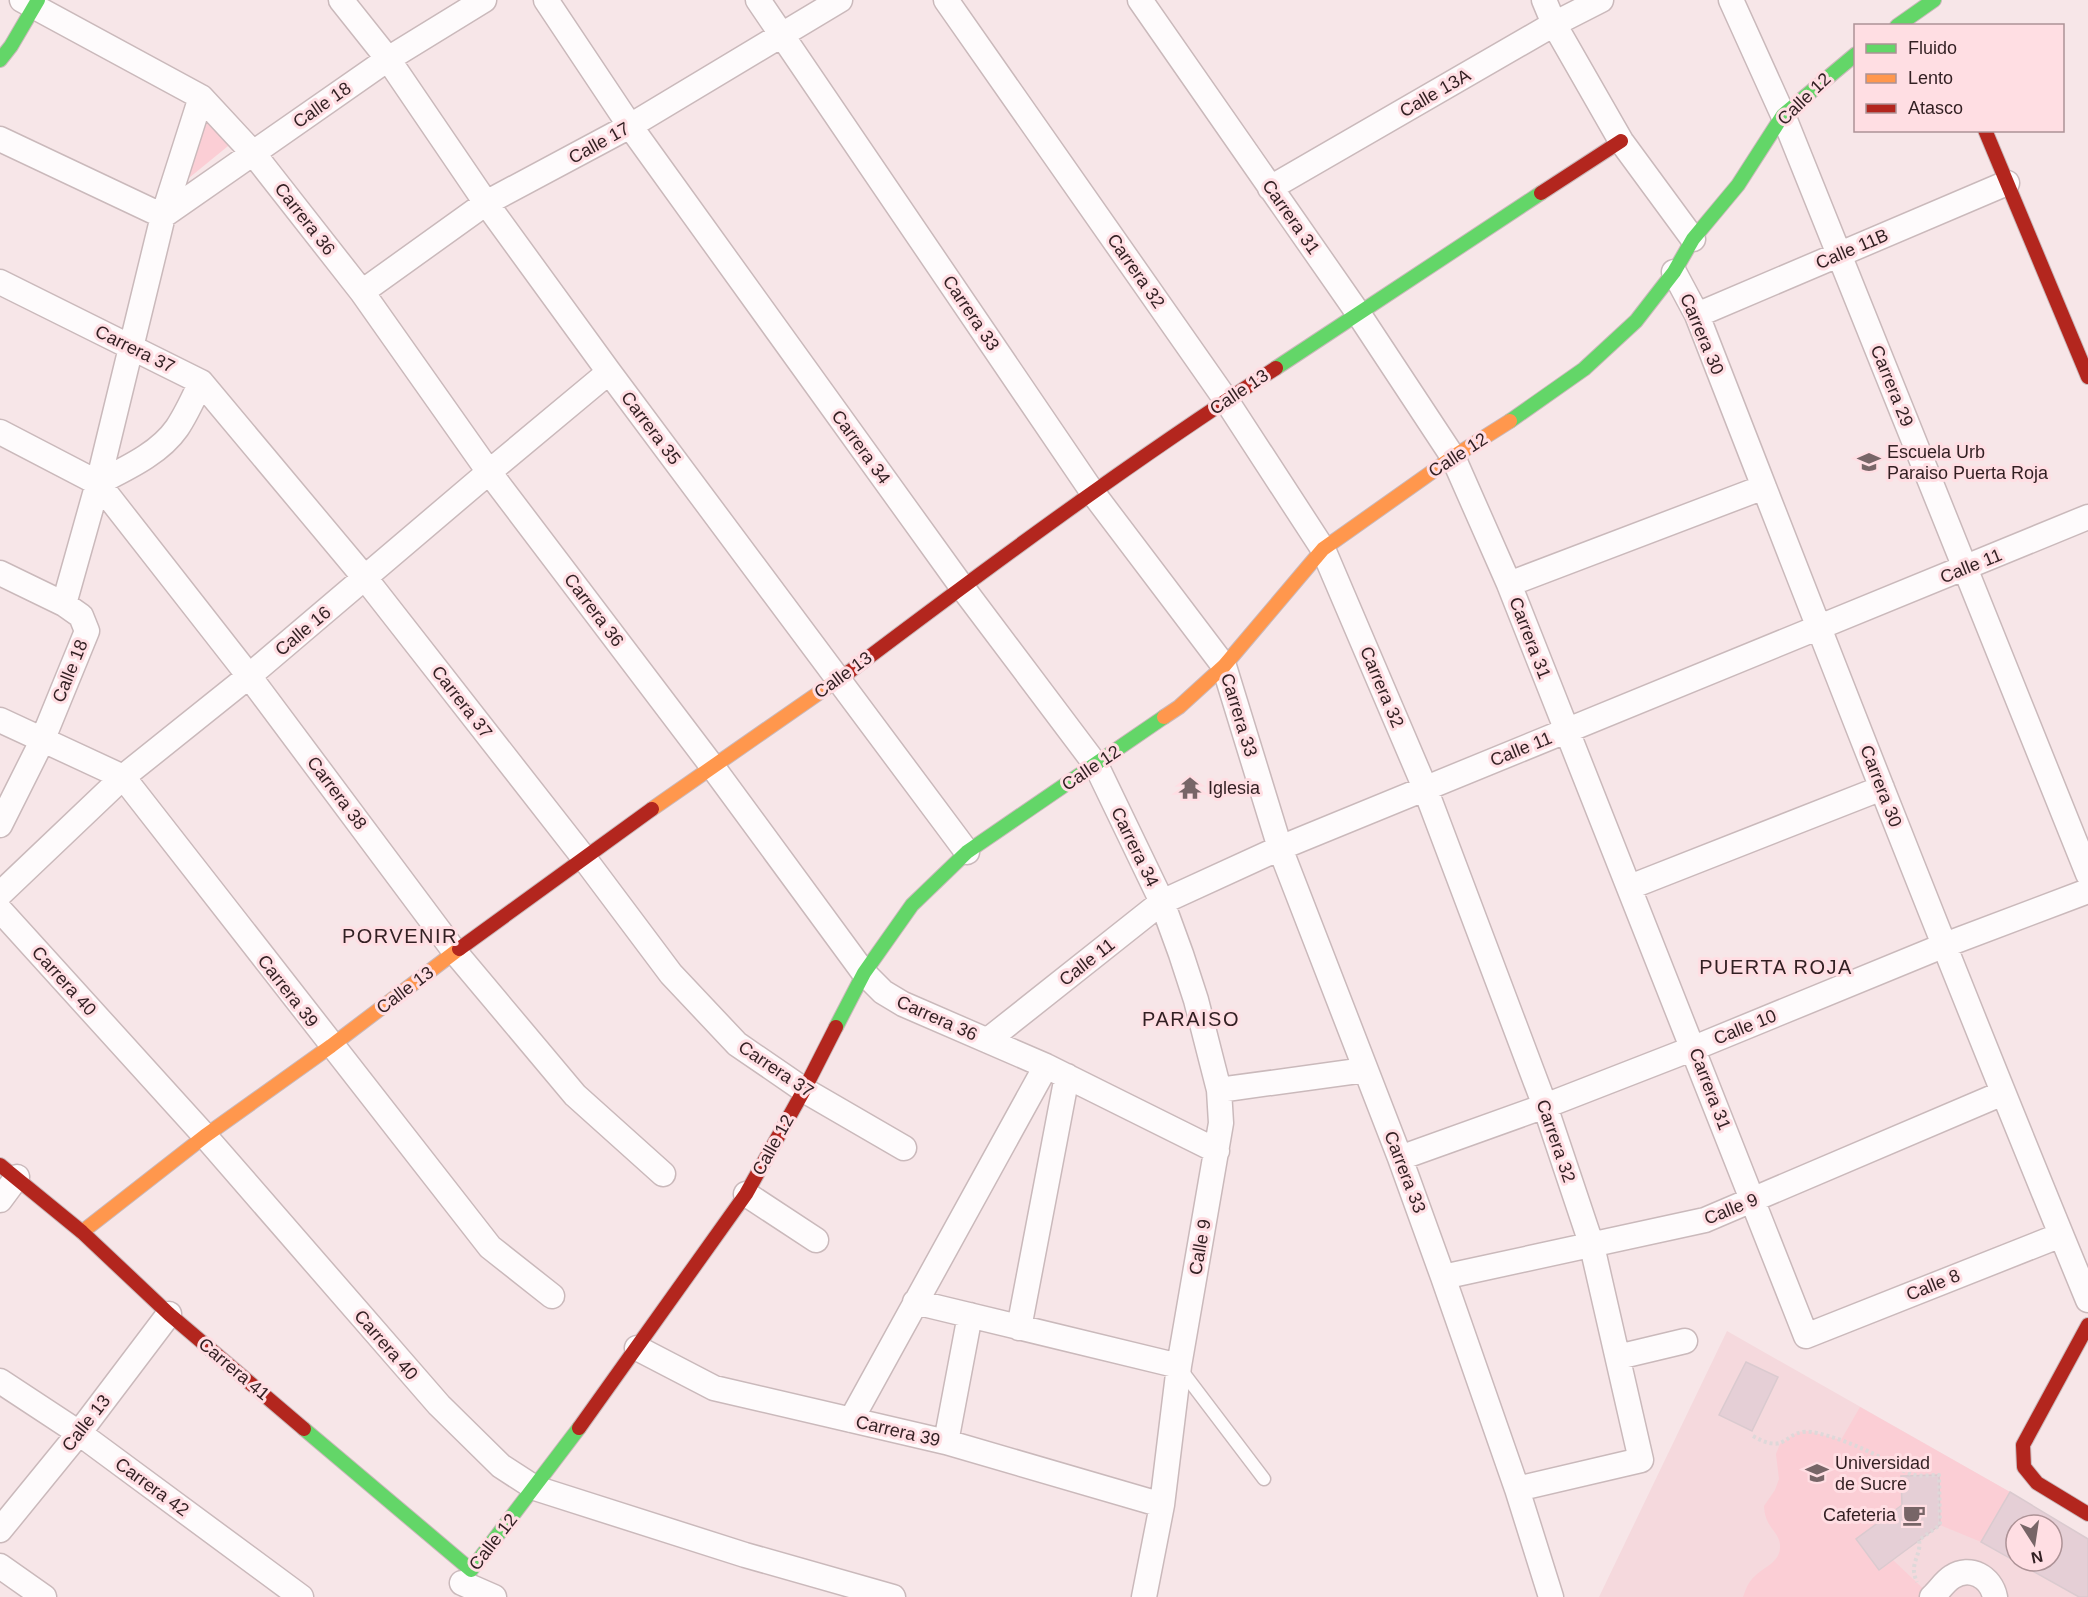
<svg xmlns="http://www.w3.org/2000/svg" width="2088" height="1597" font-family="Arial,sans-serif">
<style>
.built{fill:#f5d9dd;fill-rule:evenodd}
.green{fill:#fbced5}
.building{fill:#e5cfd6;stroke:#dacacf;stroke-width:1.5;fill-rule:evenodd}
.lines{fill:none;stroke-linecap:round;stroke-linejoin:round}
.lane-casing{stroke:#cab9bb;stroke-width:15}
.street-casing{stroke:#cab9bb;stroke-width:27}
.fast-casing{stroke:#cab9bb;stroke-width:16}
.slow-casing{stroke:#cab9bb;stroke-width:16}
.jam-casing{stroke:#cab9bb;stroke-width:16}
.path{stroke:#ded8d9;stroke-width:4;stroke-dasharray:3 3;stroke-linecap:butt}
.lane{stroke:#fefbfc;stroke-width:12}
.street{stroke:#fefbfc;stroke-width:24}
.fast{stroke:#63d668;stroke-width:14}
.slow{stroke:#ff974d;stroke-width:14}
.jam{stroke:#b3261e;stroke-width:14}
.labels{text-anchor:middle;stroke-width:6;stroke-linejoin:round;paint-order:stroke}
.street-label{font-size:18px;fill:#321f22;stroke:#ffdee3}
.poi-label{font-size:18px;fill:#321f22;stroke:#ffdee3;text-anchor:start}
.neighbourhood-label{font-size:20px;letter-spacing:1.5px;fill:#321f22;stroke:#ffdee3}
</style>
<rect width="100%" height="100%" fill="#f7e6e8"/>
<path class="built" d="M1727,1331l283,161 78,47v58h-489zM2016,1525h36v36h-36z"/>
<path class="green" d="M205,111l28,31 -49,40z
M1860,1407l150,85 -29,50 -41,-17 -1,-50 -38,1 2,29 -10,55 39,37h-189c3,-8 5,-15 12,-21 10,-10 26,-14 25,-31 -1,-14 -15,-17 -16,-39l11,-16 4,-11 -3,-25 4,-10 18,-12 10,-1 33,9z"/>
<path class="building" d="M1746,1362l32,15 -26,54 -33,-16z
M1939,1475l1,50 -61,45 -23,-31 46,-34 -1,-29z
M2010,1492l78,47v58h-9l-98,-55zM2016,1525h36v36h-36z"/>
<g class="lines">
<g class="lane-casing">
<path id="lane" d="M1179,1367l85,112"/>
</g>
<g class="street-casing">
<path id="street" d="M22,0l179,97 52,56 109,139 127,180 223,294 152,207 19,19 20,12 143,62 171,85
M341,0l47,59 98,144 123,169 358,480
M546,0l84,126 332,461 134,178 66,137 19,52 15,46 23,90 2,33 -42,243 -17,139 -18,92
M758,0l335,493 131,173 56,182 120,310 43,119 74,212 34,108
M946,0l280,400 97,149 102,239 120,318 47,140 49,214 -124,29
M1140,0l218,313 95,144 56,127 297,752 255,-101
M1544,0l10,24 67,117 72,98
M1731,0l52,115 305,759
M0,139l163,77 225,-157 96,-59
M1270,188l284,-164 47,-24
M1674,272l23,43c128,329 256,658 391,985
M0,282l201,100 164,196 219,280 87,116 66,70 67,46 100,58
M362,292l124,-89 144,-77 210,-126
M1697,315l310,-132
M0,432l98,51 151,193 206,276 120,143 88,79
M98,483c27,-14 61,-29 79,-55 10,-15 17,-31 24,-46
M0,573l64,31 17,12 6,15 -45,110 -42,84
M1509,584l255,-97
M64,604l34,-121 65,-267 38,-119
M0,720l123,57 367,470 62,49
M1630,887l252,-99
M0,894l123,-117 126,-101 240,-204 120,-100
M0,910l205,226 234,269 62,61 34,22 210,67 148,42
M988,1040l174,-138 118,-54 808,-331
M1219,1090l146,-20
M1400,1158l145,-52 149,-58 251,-103 143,-54
M746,1194l70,46
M0,1200l17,-23
M1443,1277l262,-57 298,-127
M915,1302l264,64
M1019,1328l48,-252
M637,1348l77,40 232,54 216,63
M1618,1357l67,-16
M0,1381l79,52 222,164
M851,1420l195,-354
M946,1442l24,-127
M0,1530l79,-97 90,-119
M0,1566l44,31
M462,1583l32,14
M1932,1597c7,-6 12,-15 20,-20 18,-12 39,0 43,20"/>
</g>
<g class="fast-casing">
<path id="fast" d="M1897,26l37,-26
M0,60l11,-14 27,-46
M1276,368l265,-175
M1510,421l74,-52 52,-48 38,-49 19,-33 45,-54 45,-70 73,-61
M836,1027l28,-54 48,-68 55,-53 197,-135
M304,1429l167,141 108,-142"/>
</g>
<g class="slow-casing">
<path id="slow" d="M1164,717l15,-10 45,-41 99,-117 130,-92 57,-36
M652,809l197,-137
M82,1232l123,-96 126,-90 128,-97"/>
</g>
<g class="jam-casing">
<path id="jam" d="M1985,130l103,247
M1541,193l80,-52
M849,672c139,-105 280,-209 427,-304
M459,949l193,-140
M0,1165l82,67 87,82 135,115
M2088,1325l-65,120 1,22 13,16 51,31
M579,1428l167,-234 58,-104 32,-63"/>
</g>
<path class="path" d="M1753,1436c38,22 29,-11 64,-3 21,5 41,13 61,23 11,6 22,14 33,18 8,3 19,1 28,1l1,50 -21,15c3,16 -11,23 -2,42"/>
<use href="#lane" class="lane"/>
<use href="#street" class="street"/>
<use href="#fast" class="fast"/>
<use href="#slow" class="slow"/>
<use href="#jam" class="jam"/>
</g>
<defs>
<g id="school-bare" transform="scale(1.8)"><path d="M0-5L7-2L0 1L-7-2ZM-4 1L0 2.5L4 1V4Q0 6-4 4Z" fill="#776567" stroke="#ffdee3" stroke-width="2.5" paint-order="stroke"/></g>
<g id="temple-bare" transform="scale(1.8)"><path d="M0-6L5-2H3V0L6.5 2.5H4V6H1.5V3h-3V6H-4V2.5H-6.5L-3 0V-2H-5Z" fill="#776567" stroke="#ffdee3" stroke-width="2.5" paint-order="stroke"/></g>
<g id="university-bare" transform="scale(1.8)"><path d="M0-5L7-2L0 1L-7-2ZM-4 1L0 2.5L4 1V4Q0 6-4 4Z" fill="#776567" stroke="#ffdee3" stroke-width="2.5" paint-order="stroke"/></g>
<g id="cafe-bare" transform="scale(1.8)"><path d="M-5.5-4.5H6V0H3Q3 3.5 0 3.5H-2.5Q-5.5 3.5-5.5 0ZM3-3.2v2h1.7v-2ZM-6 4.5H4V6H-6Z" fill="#776567" stroke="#ffdee3" stroke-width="2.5" paint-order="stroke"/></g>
</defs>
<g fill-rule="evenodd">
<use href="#school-bare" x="1869" y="462"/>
<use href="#temple-bare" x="1190" y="788"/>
<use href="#university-bare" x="1817" y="1473"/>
<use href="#cafe-bare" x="1914" y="1515"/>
</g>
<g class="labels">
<g class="street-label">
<text transform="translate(1435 93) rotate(-30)" y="6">Calle 13A</text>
<text transform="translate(1804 99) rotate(-44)" y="6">Calle 12</text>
<text transform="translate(322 105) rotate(-35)" y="6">Calle 18</text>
<text transform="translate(599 143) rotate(-29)" y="6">Calle 17</text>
<text transform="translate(1291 217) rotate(55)" y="6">Carrera 31</text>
<text transform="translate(305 219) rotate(52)" y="6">Carrera 36</text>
<text transform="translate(1852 249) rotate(-23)" y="6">Calle 11B</text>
<text transform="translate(1136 271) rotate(55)" y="6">Carrera 32</text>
<text transform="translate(971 313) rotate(56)" y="6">Carrera 33</text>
<text transform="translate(1702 334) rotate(67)" y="6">Carrera 30</text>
<text transform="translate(135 349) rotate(26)" y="6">Carrera 37</text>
<text transform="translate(1892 386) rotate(68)" y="6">Carrera 29</text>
<text transform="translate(1239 392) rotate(-34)" y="6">Calle 13</text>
<text transform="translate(651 428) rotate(53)" y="6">Carrera 35</text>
<text transform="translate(861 447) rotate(54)" y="6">Carrera 34</text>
<text transform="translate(1458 455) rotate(-33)" y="6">Calle 12</text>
<text transform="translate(1971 566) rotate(-22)" y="6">Calle 11</text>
<text transform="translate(594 610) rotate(53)" y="6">Carrera 36</text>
<text transform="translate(303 631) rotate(-40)" y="6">Calle 16</text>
<text transform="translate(1530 638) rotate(69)" y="6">Carrera 31</text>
<text transform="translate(70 671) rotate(-68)" y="6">Calle 18</text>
<text transform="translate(843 675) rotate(-36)" y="6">Calle 13</text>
<text transform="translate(1382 687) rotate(67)" y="6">Carrera 32</text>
<text transform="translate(462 702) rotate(52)" y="6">Carrera 37</text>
<text transform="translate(1239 715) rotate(73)" y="6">Carrera 33</text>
<text transform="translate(1521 749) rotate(-22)" y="6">Calle 11</text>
<text transform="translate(1091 768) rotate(-34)" y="6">Calle 12</text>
<text transform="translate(1881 786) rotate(69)" y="6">Carrera 30</text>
<text transform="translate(337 793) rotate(53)" y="6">Carrera 38</text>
<text transform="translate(1135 847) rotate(64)" y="6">Carrera 34</text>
<text transform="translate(1087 962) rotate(-38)" y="6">Calle 11</text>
<text transform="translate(64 981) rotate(48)" y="6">Carrera 40</text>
<text transform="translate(405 990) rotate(-37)" y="6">Calle 13</text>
<text transform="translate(288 991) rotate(52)" y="6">Carrera 39</text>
<text transform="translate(937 1018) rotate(24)" y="6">Carrera 36</text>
<text transform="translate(1745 1027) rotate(-22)" y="6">Calle 10</text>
<text transform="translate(776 1069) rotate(34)" y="6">Carrera 37</text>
<text transform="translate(1710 1089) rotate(69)" y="6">Carrera 31</text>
<text transform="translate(1556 1141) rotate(71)" y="6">Carrera 32</text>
<text transform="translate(773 1145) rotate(-61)" y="6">Calle 12</text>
<text transform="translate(1405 1172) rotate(69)" y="6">Carrera 33</text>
<text transform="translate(1731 1209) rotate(-22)" y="6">Calle 9</text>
<text transform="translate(1200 1247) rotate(-80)" y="6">Calle 9</text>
<text transform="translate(1933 1285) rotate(-22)" y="6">Calle 8</text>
<text transform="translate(386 1345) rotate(49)" y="6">Carrera 40</text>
<text transform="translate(234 1369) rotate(40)" y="6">Carrera 41</text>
<text transform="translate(86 1423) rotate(-52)" y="6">Calle 13</text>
<text transform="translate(898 1431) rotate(13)" y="6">Carrera 39</text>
<text transform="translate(152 1487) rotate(36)" y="6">Carrera 42</text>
<text transform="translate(493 1542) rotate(-52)" y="6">Calle 12</text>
</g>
<g class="poi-label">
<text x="1887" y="458">Escuela Urb<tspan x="1887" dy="21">Paraiso Puerta Roja</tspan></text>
<text x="1208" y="794">Iglesia</text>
<text x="1835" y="1469">Universidad<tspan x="1835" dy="21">de Sucre</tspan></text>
<text x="1896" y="1521" text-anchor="end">Cafeteria</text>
</g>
<g class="neighbourhood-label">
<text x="400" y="943">PORVENIR</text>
<text x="1776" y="974">PUERTA ROJA</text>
<text x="1191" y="1026">PARAISO</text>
</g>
</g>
<rect x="1854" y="24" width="210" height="108" fill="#ffdee3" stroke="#ad9296" stroke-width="1.5"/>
<rect x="1866" y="44" width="30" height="9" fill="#63d668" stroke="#ad9296" stroke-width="1.5"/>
<text x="1908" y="54" font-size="18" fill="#321f22">Fluido</text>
<rect x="1866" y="74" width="30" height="9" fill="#ff974d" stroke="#ad9296" stroke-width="1.5"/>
<text x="1908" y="84" font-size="18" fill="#321f22">Lento</text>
<rect x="1866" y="104" width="30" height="9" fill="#b3261e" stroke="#ad9296" stroke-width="1.5"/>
<text x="1908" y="114" font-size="18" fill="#321f22">Atasco</text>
<g transform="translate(2034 1543) rotate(168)"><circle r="28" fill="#ffdee3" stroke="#ad9296" stroke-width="1.5"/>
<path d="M0-4.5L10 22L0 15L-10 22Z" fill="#776567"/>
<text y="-9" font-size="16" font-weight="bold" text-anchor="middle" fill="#321f22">N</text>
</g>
</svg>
